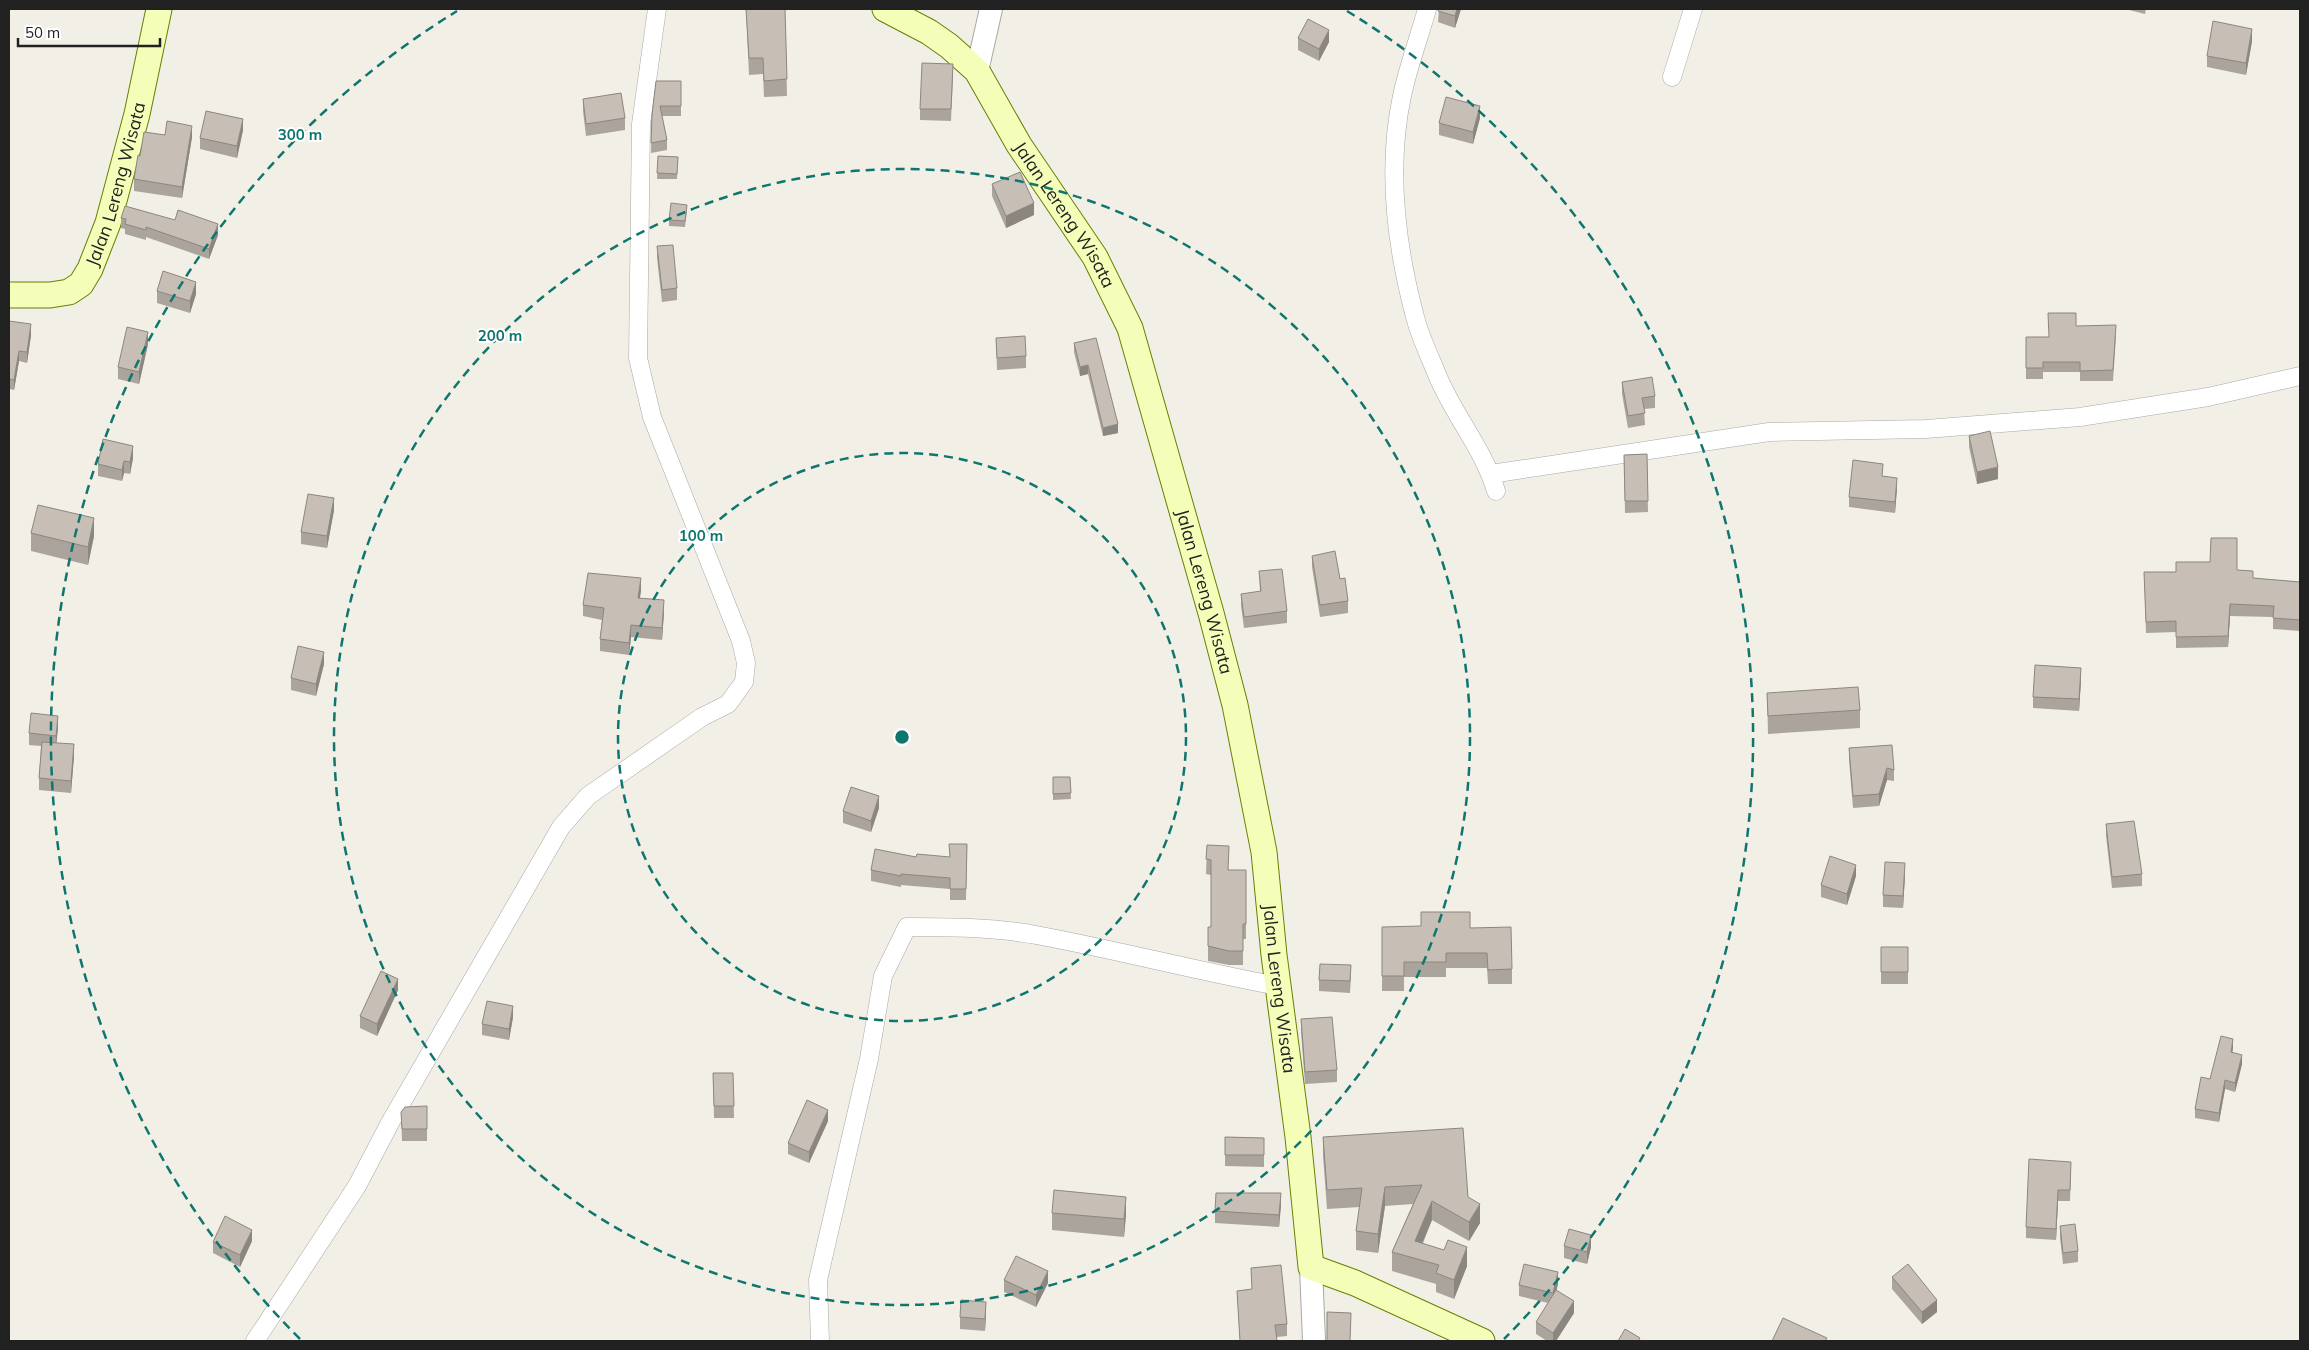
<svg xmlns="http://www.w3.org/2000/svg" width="2309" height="1350" font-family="Mulish,sans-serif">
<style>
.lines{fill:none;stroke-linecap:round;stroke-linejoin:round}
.minor-casing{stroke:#a8a8a8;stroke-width:19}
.tertiary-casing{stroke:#a8a8a8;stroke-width:24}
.secondary-casing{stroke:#668000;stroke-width:27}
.minor{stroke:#fff;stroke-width:18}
.tertiary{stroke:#fff;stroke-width:22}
.secondary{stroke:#f4feb9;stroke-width:25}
.wall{fill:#aba49d}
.shaded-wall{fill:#8b867f}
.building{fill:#c7bfb6;stroke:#8b867f}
.ring{fill:none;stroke:#0f766e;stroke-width:2.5;stroke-dasharray:9 6}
.labels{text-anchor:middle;stroke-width:4;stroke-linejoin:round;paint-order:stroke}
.street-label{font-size:18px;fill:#212121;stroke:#fff}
.centre{fill:#0f766e;stroke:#fff;stroke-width:2.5}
.ring-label{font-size:15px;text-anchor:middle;font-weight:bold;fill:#0f766e;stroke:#fff;stroke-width:4;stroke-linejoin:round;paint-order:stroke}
</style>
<rect width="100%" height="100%" fill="#f2efe7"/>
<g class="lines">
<g class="minor-casing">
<path id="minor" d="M1427,9c-8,29 -19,58 -25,87 -15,70 -6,148 12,217 5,22 16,44 24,64 17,40 46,73 58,114
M1672,77l21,-68
M1491,474l278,-42 157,-3 154,-12 128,-20 92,-21
M255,1341l102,-155 34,-65 170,-294 27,-31 114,-79 26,-13 16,-22 2,-19 -5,-22 -89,-224 -14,-59 3,-234 16,-115
M820,1341l-2,-61 51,-221 14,-83 24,-49c42,0 86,0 129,8 81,15 161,36 242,51"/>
</g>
<g class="tertiary-casing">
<path id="tertiary" d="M977,71l14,-62
M1311,1267l3,74"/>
</g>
<g class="secondary-casing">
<g id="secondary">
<path id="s1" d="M885,9l44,23 20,14 28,25 42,74 76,112 35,71 81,285 24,92 29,147 10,103 24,182 13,130 44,16 127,58"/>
<path id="s2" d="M9,295h41l19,-3 12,-8 9,-15 18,-46 29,-109 22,-105"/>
</g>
</g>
<use href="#minor" class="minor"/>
<use href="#tertiary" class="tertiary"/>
<use href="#secondary" class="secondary"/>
</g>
<path class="wall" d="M746,9h39l2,87 -23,1 -1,-23 -14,1z
M1439,9h22l-6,19 -17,-6z
M2125,9h21l-1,5z
M1298,38l31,4 -10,19 -21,-11z
M2252,41l-6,34 -39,-8v-11z
M953,76l-2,45 -31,-1v-11z
M681,81v35h-19l5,24v10l-16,3 1,-38z
M583,99l42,19v12l-39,6 -3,-25z
M1480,118l-7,26 -34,-9v-12z
M243,130l-6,28 -37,-9v-11z
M165,135l27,2 -10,61 -48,-7v-12l6,-23z
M658,156l20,1 -1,22h-20z
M992,184l42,31 -28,13 -14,-32z
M687,211l-2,16 -16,-1v-6z
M121,218l97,17 -9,24 -63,-22v3l-21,-6v-5l-4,-1z
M657,246l20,42v12l-15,2 -5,-44z
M157,291l39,3 -6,19 -33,-10z
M9,321l22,14 -4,28 -8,-2 -5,29 -5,-1z
M2076,326l40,10 -3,45h-33v-9h-37v7h-17v-42h22z
M996,338l30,18v12l-29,2z
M1096,338l22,95 -15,3 -15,-62 -8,2 -6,-24v-9z
M148,344l-9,40 -21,-5v-12z
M1622,382l33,14v12l-11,1 1,16 -17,3 -6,-34z
M1969,436l29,43 -21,5 -8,-37z
M1647,454l1,58 -23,1 -1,-58z
M133,458l-3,16 -6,-1 -2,8 -24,-5v-12z
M1883,476l14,12 -2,25 -46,-6v-10z
M334,510l-7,38 -26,-4v-12z
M31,533l63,3 -6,29 -57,-14z
M1312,556l28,23 8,22v12l-28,4 -8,-50z
M2237,570l16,8 47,4v49l-27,-2v-12l-43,-1 -2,31 -52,1v-16l-30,1 -2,-61h32z
M1259,571l28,40v12l-43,5 -3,-22v-12l19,-2z
M641,590l-1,8 24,14 -2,28 -31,-3 -2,18 -29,-4v-12l2,-19 -19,-4v-11z
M324,664l-8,32 -25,-6v-12z
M2081,680l-2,31 -46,-3v-11z
M1767,693l93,17v18l-92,6z
M58,728l-2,15 18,13 -3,37 -32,-3v-12l2,-32 -12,-1v-12z
M1849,748l45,22v11l-7,-1 -8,26 -26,2 -4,-48z
M1053,777h17l1,22 -18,1z
M879,808l-8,24 -28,-9v-12z
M2106,824l36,50v12l-30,2 -6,-52z
M967,844l-1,56h-16v-11l-49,-4v2l-30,-6v-11l45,-13h34z
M1207,845l22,25h17v69h-3v26h-14l-21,-4v-34h3v-52l-5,-1z
M1905,875l-2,33 -20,-1v-12z
M1856,876l-9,29 -26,-8v-12z
M1382,927l88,1 42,41v15h-24l-1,-16h-41v9h-42v14h-22z
M1881,947h27v37h-27z
M1351,977l-1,16 -31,-2v-11z
M398,990l-21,46 -17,-8v-12z
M513,1017l-4,23 -27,-5v-11z
M1301,1019l36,51v12l-32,2 -4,-53z
M2233,1048l-1,4 10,12 -7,28 -10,-3 -6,33 -24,-4v-9l15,-30z
M713,1073h20l1,45h-20z
M427,1106v35h-25l-1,-29z
M828,1121l-19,42 -21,-9v-11z
M1225,1137l39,1v29l-39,-1z
M1323,1137l145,60 12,26 -11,18 -37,-21 -9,23 44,23 -13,33 -18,-7v-8l-44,-13v-19l21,-48 -28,2 -7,47 -22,-3v-19l4,-24 -33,2 -4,-53z
M2071,1173l-1,28h-12l-2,39 -30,-2v-11z
M1281,1205l-2,22 -64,-4v-12z
M1052,1213l74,1 -2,23 -72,-7z
M2060,1226l18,25v11l-15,2 -3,-26z
M252,1241l-12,26 -27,-14v-11z
M1564,1246l27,1 -4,17 -23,-6z
M1251,1268l36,56v12l-10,1v4h-37l-3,-50 15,-2z
M1892,1277l45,35 -15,12 -30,-35z
M1004,1280l44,3 -12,24 -32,-15z
M1558,1284l-2,7 18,22 -18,28h-9l-11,-7v-12l12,-19 -29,-7v-11z
M986,1314l-1,17 -25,-2v-12z"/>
<path class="shaded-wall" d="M1457,9h4l-6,19v-12z
M2252,29v12l-6,34v-12z
M1329,30v12l-10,19v-12z
M1480,106v12l-7,26v-12z
M243,119v11l-6,28v-12z
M192,126v11l-10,61v-11z
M1034,203v12l-28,13v-12z
M218,224v11l-9,24v-10z
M196,282v12l-6,19v-12z
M31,324v11l-4,28v-11z
M148,332v12l-9,40v-12z
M19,351v10l-5,29v-10z
M1088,365v9l-8,2v-9z
M1118,424v9l-15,3v-8z
M133,446v12l-3,16v-12z
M124,461v12l-2,8v-11z
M1998,467v12l-21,5v-12z
M1897,478v10l-2,25v-11z
M334,498v12l-7,38v-12z
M94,518v18l-6,29v-18z
M641,578v12l-3,20v-12z
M664,600v12l-2,28v-12z
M2230,604v12l-2,31v-11z
M631,625v12l-2,18v-12z
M324,652v12l-8,32v-12z
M2081,668v12l-2,31v-12z
M58,716v12l-2,20v-12z
M74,744v12l-3,37v-12z
M1887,768v12l-8,26v-12z
M879,796v12l-8,24v-11z
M1905,863v12l-2,33v-12z
M1856,865v11l-9,29v-11z
M398,979v11l-21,46v-12z
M513,1006v11l-4,23v-11z
M2233,1039v9l-2,13v-9z
M2242,1055v9l-7,28v-9z
M2225,1080v9l-6,33v-9z
M828,1110v11l-19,42v-11z
M1385,1187v19l-7,47v-19z
M2058,1190v11l-2,39v-11z
M1281,1193v12l-2,22v-12z
M1126,1197v17l-2,23v-18z
M1432,1201v19l-17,40v-19z
M1480,1204v19l-11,18v-19z
M252,1230v11l-12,26v-12z
M1591,1235v12l-4,17v-12z
M1467,1247v19l-13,33v-19z
M1048,1271v12l-12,24v-12z
M1558,1272v12l-5,21v-12z
M1937,1300v12l-15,12v-12z
M1574,1301v12l-18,28h-3v-8z
M986,1302v12l-1,17v-12z"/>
<path class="building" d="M746,9h39l2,70 -23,2 -1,-23h-14z
M1439,9h18l-2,7 -17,-5z
M1308,19l21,11 -10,19 -21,-11z
M2213,21l39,8 -6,34 -39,-7z
M922,63l31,1 -2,45h-31z
M656,81h25v25h-21l7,34 -16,3 1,-28z
M621,93l4,25 -39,6 -3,-25z
M1446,97l34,9 -7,26 -34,-9z
M206,111l37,8 -6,27 -37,-8z
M167,121l25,5 -10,61 -48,-8 4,-24 2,1 4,-24 21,3z
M658,156l20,1 -1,17 -20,-1z
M1020,172l14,31 -28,13 -14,-32z
M671,203l16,2 -2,16 -16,-1z
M125,206l50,14 3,-10 40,14 -9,25 -63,-22v3l-21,-6 1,-5 -5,-1z
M673,245l4,43 -15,2 -5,-44z
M163,271l33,11 -6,19 -33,-10z
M2048,313h28v13l40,-1 -3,45 -33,1v-9h-37v6h-17v-31h23z
M9,321l22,3 -4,28 -8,-1 -5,29 -5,-1z
M127,327l21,5 -9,40 -21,-5z
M1025,336l1,20 -29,2 -1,-20z
M1096,338l22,86 -15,4 -15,-63 -8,2 -6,-24z
M1652,377l3,19 -13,2 3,15 -17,3 -6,-34z
M1990,431l8,36 -21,5 -8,-36z
M103,439l30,7 -3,16 -6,-1 -2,9 -24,-6z
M1647,454l1,47h-23l-1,-46z
M1853,460l30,4 -1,12 15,2 -2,24 -46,-5z
M308,494l26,4 -7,38 -26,-4z
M38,505l56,13 -6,29 -57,-14z
M2211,538h26v32l16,1v7l47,4v38l-27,-2 1,-12 -44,-2 -2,32 -52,1v-16l-30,1 -2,-50h32v-10h34z
M1335,551l5,28 5,-1 3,23 -28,4 -8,-49z
M1282,569l5,42 -43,6 -3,-23 20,-3 -2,-20z
M588,573l53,5 -3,20 26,2 -2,28 -31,-3 -2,18 -29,-4 4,-31 -21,-3z
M298,646l26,6 -8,32 -25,-6z
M2035,665l46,3 -2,31 -46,-2z
M1858,687l2,23 -92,6 -1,-23z
M31,713l27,3 -2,20 -27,-3z
M42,742l32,2 -3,37 -32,-3z
M1892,745l2,25 -7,-2 -8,26 -26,2 -4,-48z
M1053,777h17l1,16 -18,1z
M851,787l28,9 -8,25 -28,-10z
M2134,821l8,53 -30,3 -6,-53z
M949,844h18l-1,45h-16v-11l-49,-4v2l-30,-6 4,-21 41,8 1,-3 33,3z
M1207,845l22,1 -1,24h18v54h-3v27h-14l-21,-5v-19h3v-67l-5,-1z
M1830,856l26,9 -9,29 -26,-9z
M1885,862l20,1 -2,33 -20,-1z
M1421,912h49v16l41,-1 1,42 -24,1 -1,-17h-41v9h-42v14h-22v-49l39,-1z
M1881,947h27v25h-27z
M1320,964l31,1 -1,16 -31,-1z
M381,971l17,8 -21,45 -17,-8z
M487,1001l26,5 -4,23 -27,-5z
M1332,1017l5,53 -32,2 -4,-53z
M2221,1036l12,3 -2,13 11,3 -7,28 -10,-3 -6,33 -24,-4 6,-32 9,2z
M713,1073h20l1,33h-20z
M807,1100l21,10 -19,42 -21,-9z
M427,1106v23h-25l-1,-17 4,-5z
M1463,1128l5,69 12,7 -11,18 -37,-21 -17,40 29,9 4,-10 19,7 -13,33 -18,-7 3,-8 -47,-13 30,-67 -37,2 -7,47 -22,-3 6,-43 -35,2 -4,-53z
M1225,1137l39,1v17h-39z
M2029,1159l42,3 -1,28h-12l-2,39 -30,-2z
M1054,1190l72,7 -2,22 -72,-6z
M1216,1193h65l-2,22 -64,-4z
M225,1216l27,14 -12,25 -27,-13z
M2075,1224l3,27 -15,2 -3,-27z
M1569,1229l22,6 -4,17 -23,-6z
M1016,1256l32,15 -12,24 -32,-15z
M1524,1264l34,8 -5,21 -34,-8z
M1908,1264l29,36 -15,12 -30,-35z
M1281,1265l6,59 -12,1 2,16h-37l-3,-50 15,-2 -1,-21z
M1556,1290l18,11 -21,32 -17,-11z
M961,1300l25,2 -1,17 -25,-2z
M1327,1312l24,1 -1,28h-23z
M1783,1318l44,20 -2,3h-53z
M1625,1329l15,9 -2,3h-20z"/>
<g class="ring">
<circle cx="902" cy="737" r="284"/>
<circle cx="902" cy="737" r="568"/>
<path d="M300 1339A852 852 0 0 1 457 11M1347 11A852 852 0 0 1 1504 1339"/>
</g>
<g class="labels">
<g class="street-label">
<text dy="6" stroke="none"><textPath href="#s2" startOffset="181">Jalan Lereng Wisata</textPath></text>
<text dy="6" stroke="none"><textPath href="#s1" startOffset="280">Jalan Lereng Wisata</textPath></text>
<text dy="6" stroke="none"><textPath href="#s1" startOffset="685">Jalan Lereng Wisata</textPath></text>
<text dy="6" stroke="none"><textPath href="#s1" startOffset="1090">Jalan Lereng Wisata</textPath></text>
</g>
</g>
<circle cx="902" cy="737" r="8" class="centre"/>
<g class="ring-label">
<text x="300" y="140">300 m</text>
<text x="500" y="341">200 m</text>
<text x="701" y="541">100 m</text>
</g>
<rect width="2309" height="1350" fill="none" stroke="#212121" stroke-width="20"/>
<path d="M18 38v8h142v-8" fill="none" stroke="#212121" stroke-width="2.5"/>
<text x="25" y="38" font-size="15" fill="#212121" stroke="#ffffff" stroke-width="4" paint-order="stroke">50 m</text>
</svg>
